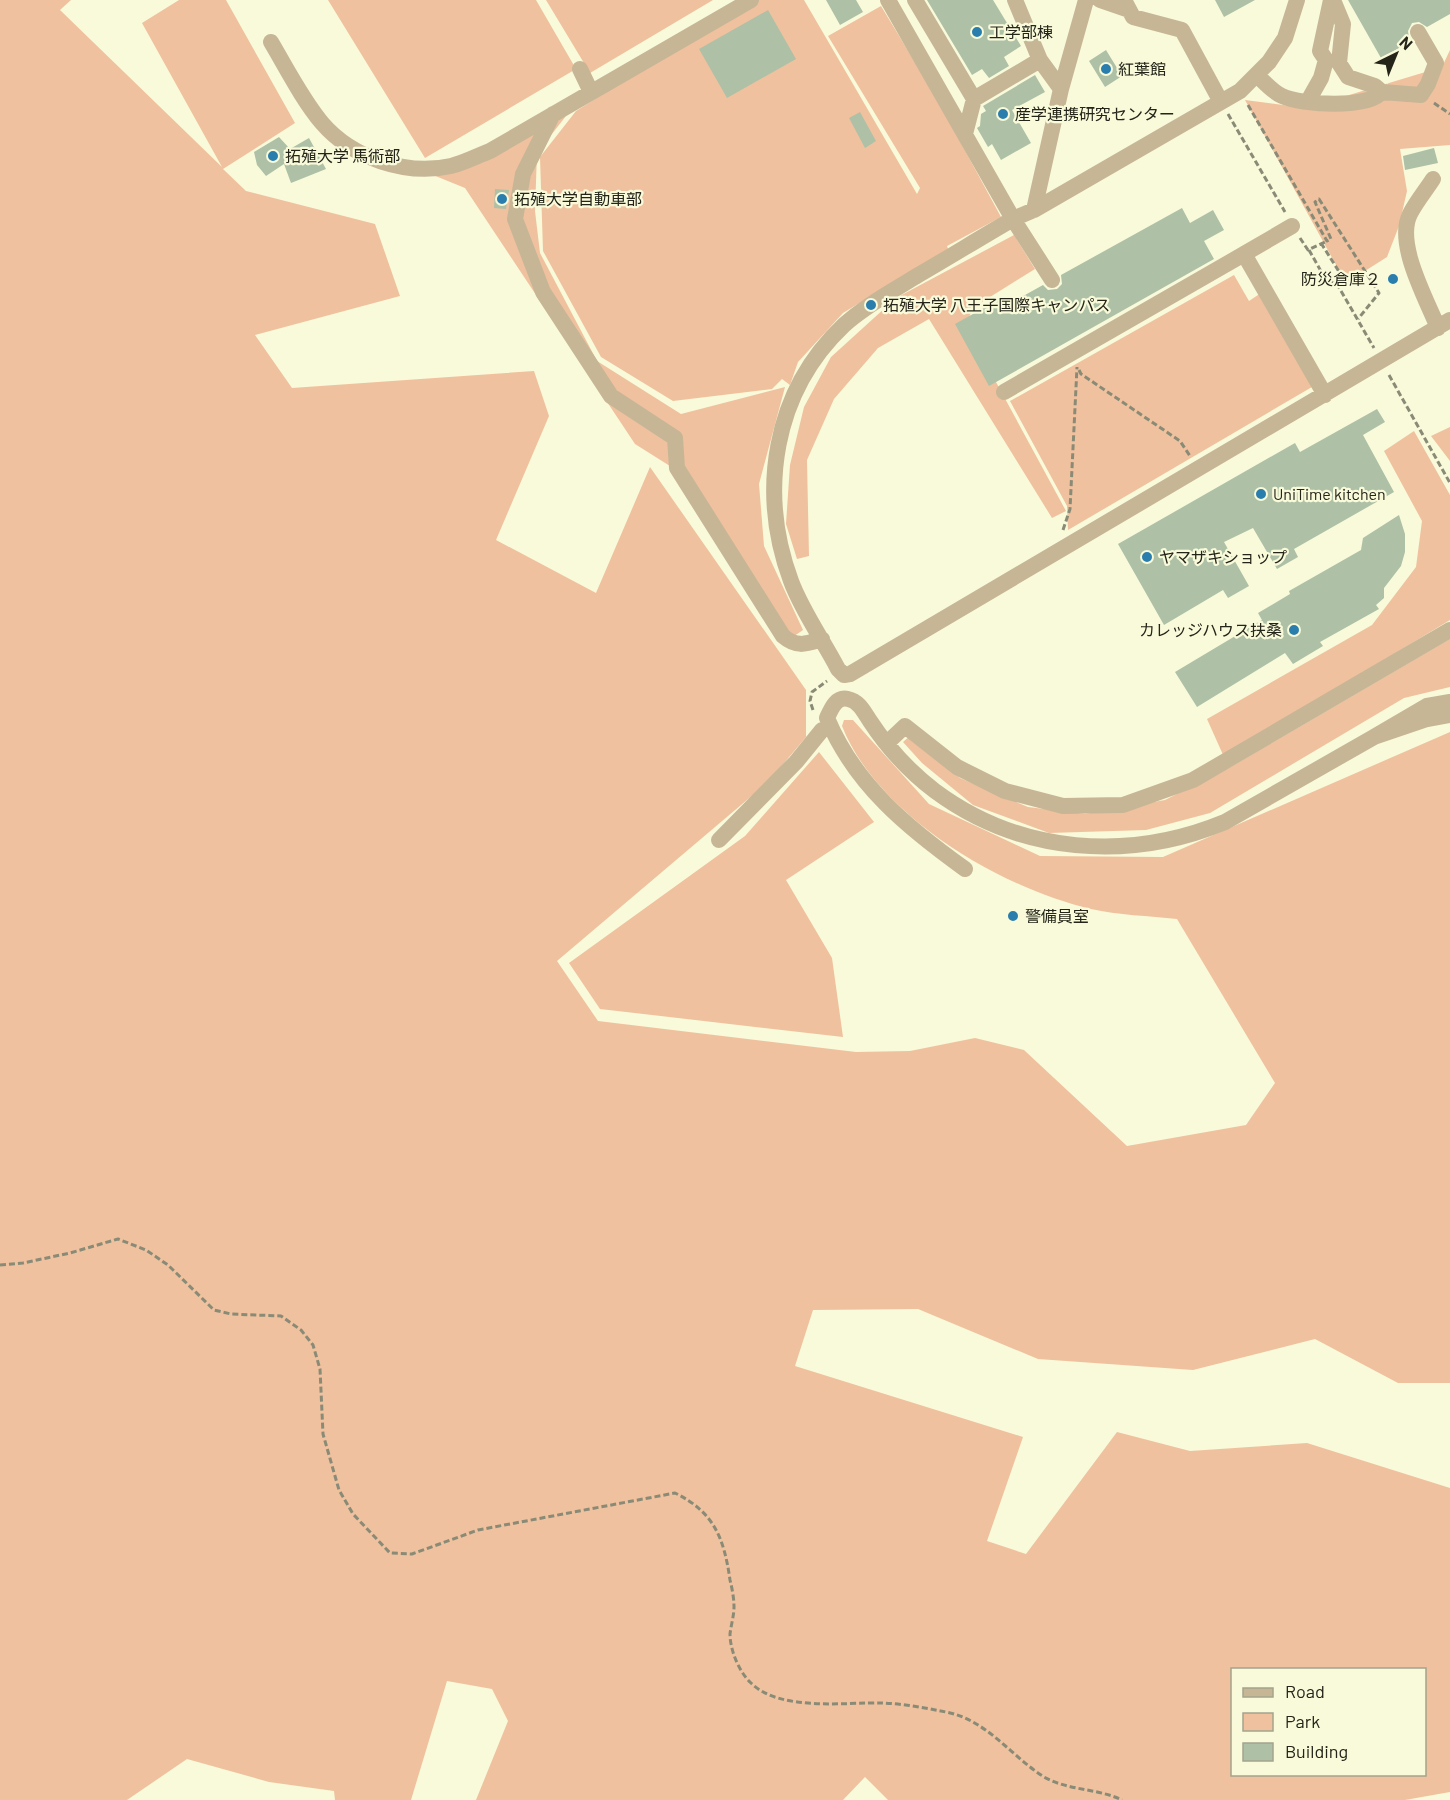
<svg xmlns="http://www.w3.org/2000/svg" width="1450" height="1800" font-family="Barlow,'Noto Sans JP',sans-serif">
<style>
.green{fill:#f0c19e;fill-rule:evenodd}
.building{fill:#aec0a6}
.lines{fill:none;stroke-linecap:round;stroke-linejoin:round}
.path{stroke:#8a8b76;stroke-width:3;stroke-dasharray:6 3;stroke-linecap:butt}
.minor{stroke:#c6b696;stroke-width:16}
.poi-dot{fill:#2a7eae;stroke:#f8fada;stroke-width:2}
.labels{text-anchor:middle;stroke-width:4.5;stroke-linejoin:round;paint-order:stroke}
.poi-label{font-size:16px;fill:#242419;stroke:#f8fada;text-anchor:start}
</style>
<rect width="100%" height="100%" fill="#f8fada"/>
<path class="green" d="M0,0h71l-11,10 162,157 -80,-144 37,-23h47l69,123 -72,46 23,22 129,33 25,72 -145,39 37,53 242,-17 15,45 -53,124 100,53 54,-126 156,223v47l-38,45 -211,179 41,60 258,31 54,-1 65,-13 49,12 103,96 119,-21 29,-42 -98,-164c-28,-3 -59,-4 -86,-10 -91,-21 -214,-94 -249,-183l2,-6h9l76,84 111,52 123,1 287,-125v651h-52l-83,-44 -122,31 -155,-11 -120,-50 -105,1 -18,56 228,71 -36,104 39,13 91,-122 73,19 117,-8 143,45v304l-45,8h-517l-23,-23 -22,23h-367l32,-79 -16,-32 -45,-8 -36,119h-76l-1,-9 -65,-9 -82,-23 -60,41h-127zM1232,1670h192v104h-192z
M328,0h208l40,69 -151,89z
M546,0h167l-123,73z
M753,0h51l113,194 3,-6 -92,-152 53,-30 55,91 65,120 -54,29 1,3 -105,64 -45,49 -8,23 -8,-6 -10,10 -99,12 -72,-44 -58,-106 -3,-94 36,-46z
M1450,50v95l-50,4 7,42 -8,35 -12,31 -41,26 -101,-183 61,8 136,-41z
M566,116l-29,37 -2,58 5,42 57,108 84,53 104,-27 -26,97 5,62 39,84 -19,13 -95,-165 -54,-34 -170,-256 -32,-13z
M1014,235l21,34 -61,38 -9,18 101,186 -14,7 -123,-199 -51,29 -44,51 -27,61 2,96 -12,3 -11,-35 4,-59 14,-58 27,-50 65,-59z
M1234,275l15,26 12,-8 51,94 -244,143 -1,-24 -57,-105z
M1450,427v34l-19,-25z
M1414,431l36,64v125l-226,137 -17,-38 165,-94 44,-58 6,-46 -38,-70z
M1450,639v48l-46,11 -194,115 -64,17 -97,3 -76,-28 -51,-42 -19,-21 8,-7 49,43 68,29 57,7 80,-14 69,-35z
M819,752l55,70 -88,58 46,78 11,79 -243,-28 -31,-46 176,-127z"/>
<path class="building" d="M826,0h30l7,12 -23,13z
M927,0h66l28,46 -17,11 5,9 -20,12 -7,-9 -10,6z
M1215,0h40l-31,17z
M1348,0h102v14l-23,13 -8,-5 -7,1 -4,8 1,7 -8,4 2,4 -22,12z
M768,10l28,49 -69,39 -28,-49z
M1106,50l16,26 -17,11 -16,-26z
M1035,75l10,17 -33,18 19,33 -30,17 -9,-16 -4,3 -11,-19 3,-2 1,-12 5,-3 -3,-5z
M860,112l16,29 -11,7 -16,-30z
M279,137l11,12 19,-11 17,31 -35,14 -7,-19 -18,12 -9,-11 -3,-13z
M1434,148l4,15 -33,7 -2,-14z
M495,189l14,1 -3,19 -12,-1z
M1182,208l8,15 23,-13 11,20 -20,11 10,18 -225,127 -34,-62 50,-28 4,8 34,-19 5,5 9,-1 5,-5 -1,-9z
M1377,409l8,13 -22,13 31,57 -100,57 4,8 -21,12 -24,-41 -29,14 25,44 -21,12 -5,-8 -59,35 -46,-81 177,-101 5,9z
M1399,515l6,19v18l-4,14 -17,22v10l-8,7 3,4 -59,33 3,4 -30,18 -8,-11 -88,54 -22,-35 87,-52 -4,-7 32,-19 -1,-3 72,-41 2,-12z"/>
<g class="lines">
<path class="path" d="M1434,103l16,11
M1248,105l79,136 4,-2 -16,-37 4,-3 60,94 -21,26
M1228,114l57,98
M1300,238l8,12 19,-9
M1321,243l17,27 -1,14 37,64
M1309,250l17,30 11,4
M1079,370l2,4 99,67 10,15
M1389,375l61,108
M1063,530l7,-21 7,-142
M813,710l-3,-9 2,-9 15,-11
M0,1265l23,-2 47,-10 48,-14 28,11 22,15 46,45 17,4 50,2 20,14 12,15 7,24 3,65 16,56 14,24 37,39 22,1 66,-24 197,-37c39,19 49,45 55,87 2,8 4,18 4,27 0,9 -3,18 -4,27 0,16 9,38 21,49 29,29 95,19 132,20 21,1 43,5 63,9 41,8 65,44 98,65 25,14 53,11 78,23"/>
<path class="minor" d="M888,0l125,219 39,61
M915,0l59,99
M1100,0l29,10
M1124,0l9,17 49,13 39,72
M1297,0l-12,38 -16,24 -29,29 -206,119 -21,9c-33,19 -65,39 -98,58 -24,15 -50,29 -71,48 -71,67 -86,167 -53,256 11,30 32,59 47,88l6,6 6,-1 600,-354
M271,42c16,27 31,57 51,81 30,35 84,53 129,43 13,-3 26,-10 39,-15l261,-151
M1040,60l21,29
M580,69l11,23
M1257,75c7,7 16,17 25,21 20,9 86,13 100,-4l-7,-6 -27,-9 -9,-14 4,-39 -10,-24
M1382,92l39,3 7,-11 8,-21 -18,-31
M1308,101l13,-23 5,-18 -6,-9 11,-51
M553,114l-30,60 -8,45 28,73 68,104 64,42 2,30 106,168c14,12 23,8 39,3
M965,134l9,-35 66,-39 -25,-60
M1433,179c-7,11 -17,23 -23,35 -15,30 17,86 28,114
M1034,210l27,-121 25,-89
M1244,254l48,-28
M1004,392l240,-138 81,141
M1450,702l-23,4 -53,31 53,-18 23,-4
M887,743l18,-17 52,41 48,24 58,15 60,-1 70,-25 257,-150
M719,840l77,-78 26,-32
M965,869c-57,-41 -110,-84 -138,-151 4,-9 9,-22 21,-19 11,2 16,13 22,22 17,26 40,51 65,70 85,63 193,71 290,31l149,-85"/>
</g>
<g class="poi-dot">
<circle cx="977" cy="32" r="6"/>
<circle cx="1106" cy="69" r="6"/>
<circle cx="1003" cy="114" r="6"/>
<circle cx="273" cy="156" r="6"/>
<circle cx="502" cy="199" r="6"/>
<circle cx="1393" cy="279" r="6"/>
<circle cx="871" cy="305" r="6"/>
<circle cx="1261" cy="494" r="6"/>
<circle cx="1147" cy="557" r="6"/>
<circle cx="1294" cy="630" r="6"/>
<circle cx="1013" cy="916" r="6"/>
</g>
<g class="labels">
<g class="poi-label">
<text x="989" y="38">工学部棟</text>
<text x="1118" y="75">紅葉館</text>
<text x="1015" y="120">産学連携研究センター</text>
<text x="285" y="162">拓殖大学 馬術部</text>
<text x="514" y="205">拓殖大学自動車部</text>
<text x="1381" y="285" text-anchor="end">防災倉庫２</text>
<text x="883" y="311">拓殖大学 八王子国際キャンパス</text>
<text x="1273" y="500">UniTime kitchen</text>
<text x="1159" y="563">ヤマザキショップ</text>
<text x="1282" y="636" text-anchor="end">カレッジハウス扶桑</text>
<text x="1025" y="922">警備員室</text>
</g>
</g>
<rect x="1231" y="1668" width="195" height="108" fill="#f8fada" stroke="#a3a48d" stroke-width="1.5"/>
<rect x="1243" y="1688" width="30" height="9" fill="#c6b696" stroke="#a3a48d" stroke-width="1.5"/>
<text x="1285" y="1698" font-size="18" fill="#242419">Road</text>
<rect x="1243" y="1713" width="30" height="18" fill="#f0c19e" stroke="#a3a48d" stroke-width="1.5"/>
<text x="1285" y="1728" font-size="18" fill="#242419">Park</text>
<rect x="1243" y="1743" width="30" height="18" fill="#aec0a6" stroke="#a3a48d" stroke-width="1.5"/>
<text x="1285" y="1758" font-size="18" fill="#242419">Building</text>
<g transform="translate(1396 54) rotate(43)" stroke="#f8fada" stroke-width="4.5" paint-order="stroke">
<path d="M0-4.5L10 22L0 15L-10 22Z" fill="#242419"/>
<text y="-9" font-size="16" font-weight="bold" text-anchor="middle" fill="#242419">N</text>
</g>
</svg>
